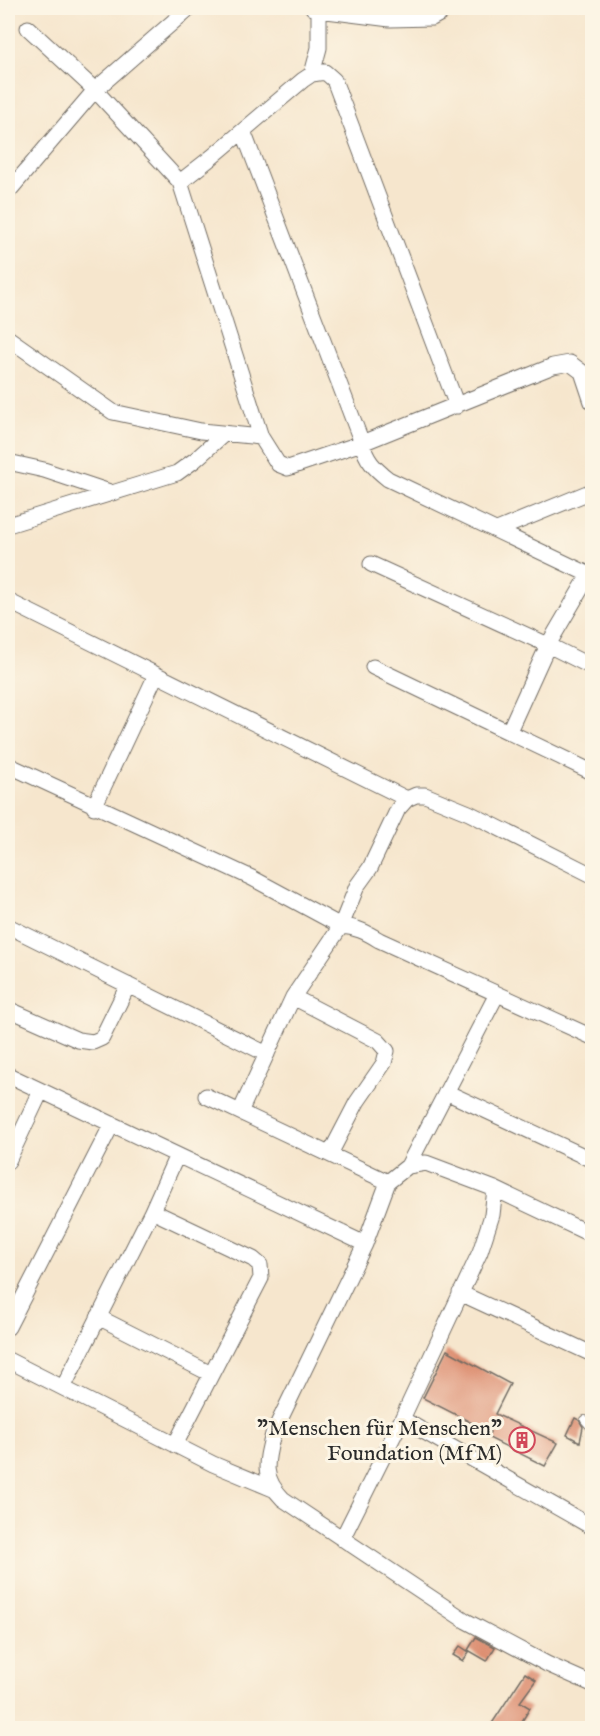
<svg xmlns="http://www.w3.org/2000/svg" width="600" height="1736" font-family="'IM FELL English',serif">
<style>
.building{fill:#dd8e71}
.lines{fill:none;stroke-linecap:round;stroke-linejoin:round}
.lane-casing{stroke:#726c64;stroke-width:10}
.street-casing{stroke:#726c64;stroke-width:17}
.lane{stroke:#fff;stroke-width:8}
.street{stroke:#fff;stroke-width:15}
.labels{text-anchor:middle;stroke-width:6;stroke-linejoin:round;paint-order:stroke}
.poi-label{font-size:22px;fill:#2b2b2b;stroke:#fcf5e5;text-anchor:end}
</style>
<rect width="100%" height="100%" fill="#fcf5e5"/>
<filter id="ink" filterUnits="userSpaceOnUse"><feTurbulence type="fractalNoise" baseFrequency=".0167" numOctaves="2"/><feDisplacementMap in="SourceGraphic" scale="12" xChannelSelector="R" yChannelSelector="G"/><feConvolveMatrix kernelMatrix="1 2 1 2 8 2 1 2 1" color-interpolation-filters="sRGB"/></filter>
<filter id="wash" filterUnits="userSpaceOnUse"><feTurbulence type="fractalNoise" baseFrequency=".008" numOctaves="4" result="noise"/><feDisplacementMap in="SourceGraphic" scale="24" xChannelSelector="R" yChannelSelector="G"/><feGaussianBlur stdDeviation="1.35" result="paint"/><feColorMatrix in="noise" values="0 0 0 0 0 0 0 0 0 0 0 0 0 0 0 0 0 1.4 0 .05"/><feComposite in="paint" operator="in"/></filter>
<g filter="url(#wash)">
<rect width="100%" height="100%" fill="#f6e6cd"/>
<g id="blocks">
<path class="building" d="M447,1350l63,34 -15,30 63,29 -13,23 -58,-29 3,-5 -67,-34z
M575,1418l4,2 4,7 -3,15 -13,-7z
M476,1637l19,10 -8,14 -19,-11z
M460,1646l9,6 -6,9 -10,-6z
M525,1673l11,7 -16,22 10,6 -12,20h-29z"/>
</g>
</g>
<g filter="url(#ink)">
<use href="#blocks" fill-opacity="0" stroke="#726c64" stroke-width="1.5"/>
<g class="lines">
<g class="lane-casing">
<path id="lane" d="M585,1420l7,8"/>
</g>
<g class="street-casing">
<path id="street" d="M313,8l6,2 71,9 42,-1 9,-5 3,-5
M28,28l67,62 85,92 81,255 17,27 10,4 74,-25 191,-77 17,-3 12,9 10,30
M312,74l7,-26v-38
M243,131l119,312c4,17 12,25 26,36l204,97
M180,182l32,-25 91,-77 9,-6 13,-2 9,8 123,326
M8,192l87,-102 94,-82
M8,338l105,74 88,19 60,6
M8,462l36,8 66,22
M8,525l169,-52 18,-13 29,-26
M497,530l95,-39
M371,564l177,81 -39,86
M589,575l-41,70 44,22
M8,601l399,198
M373,667l219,105
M8,765l244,113 89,48c15,1 25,6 38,14l213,97
M94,807l62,-132
M8,926l259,128
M293,997l85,44 9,10 -3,12 -27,39 -27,52
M8,1009l70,31 15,2 9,-4 26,-53
M8,1075l357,169
M446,1092l144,67
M206,1096l182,86 20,-16 18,-3 69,26 97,46
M240,1112l53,-115 48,-71 16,-40 13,-18 28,-59 9,-10 9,-4h9l44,18 123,62
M8,1161l33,-70
M408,1166l89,-172
M388,1182l-23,62 -92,190c-7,28 -12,43 10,65l183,122 81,43 45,20
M152,1211l101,48 7,6 1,13 -86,167
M460,1293l132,61
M98,1317l113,57
M8,1327l104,-203
M8,1360l205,104 60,25
M63,1388l89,-177 25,-56
M402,1419l190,108
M342,1539l60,-120 78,-167 12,-37 3,-26"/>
</g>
<use href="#lane" class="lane"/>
<use href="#street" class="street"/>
</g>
</g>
<defs>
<g id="building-ring" transform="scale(1.35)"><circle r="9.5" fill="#fcf5e5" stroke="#d1495b" stroke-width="1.5"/><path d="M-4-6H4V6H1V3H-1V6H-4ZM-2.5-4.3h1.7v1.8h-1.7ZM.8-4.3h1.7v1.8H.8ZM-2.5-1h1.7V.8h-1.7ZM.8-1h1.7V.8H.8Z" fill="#d1495b"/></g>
</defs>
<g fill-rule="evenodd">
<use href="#building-ring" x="522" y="1440"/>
</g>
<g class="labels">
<g class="poi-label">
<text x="502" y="1435">"Menschen für Menschen"<tspan x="502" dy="25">Foundation (MfM)</tspan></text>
</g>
</g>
<rect width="600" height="1736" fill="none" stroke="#fcf5e5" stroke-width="30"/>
</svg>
